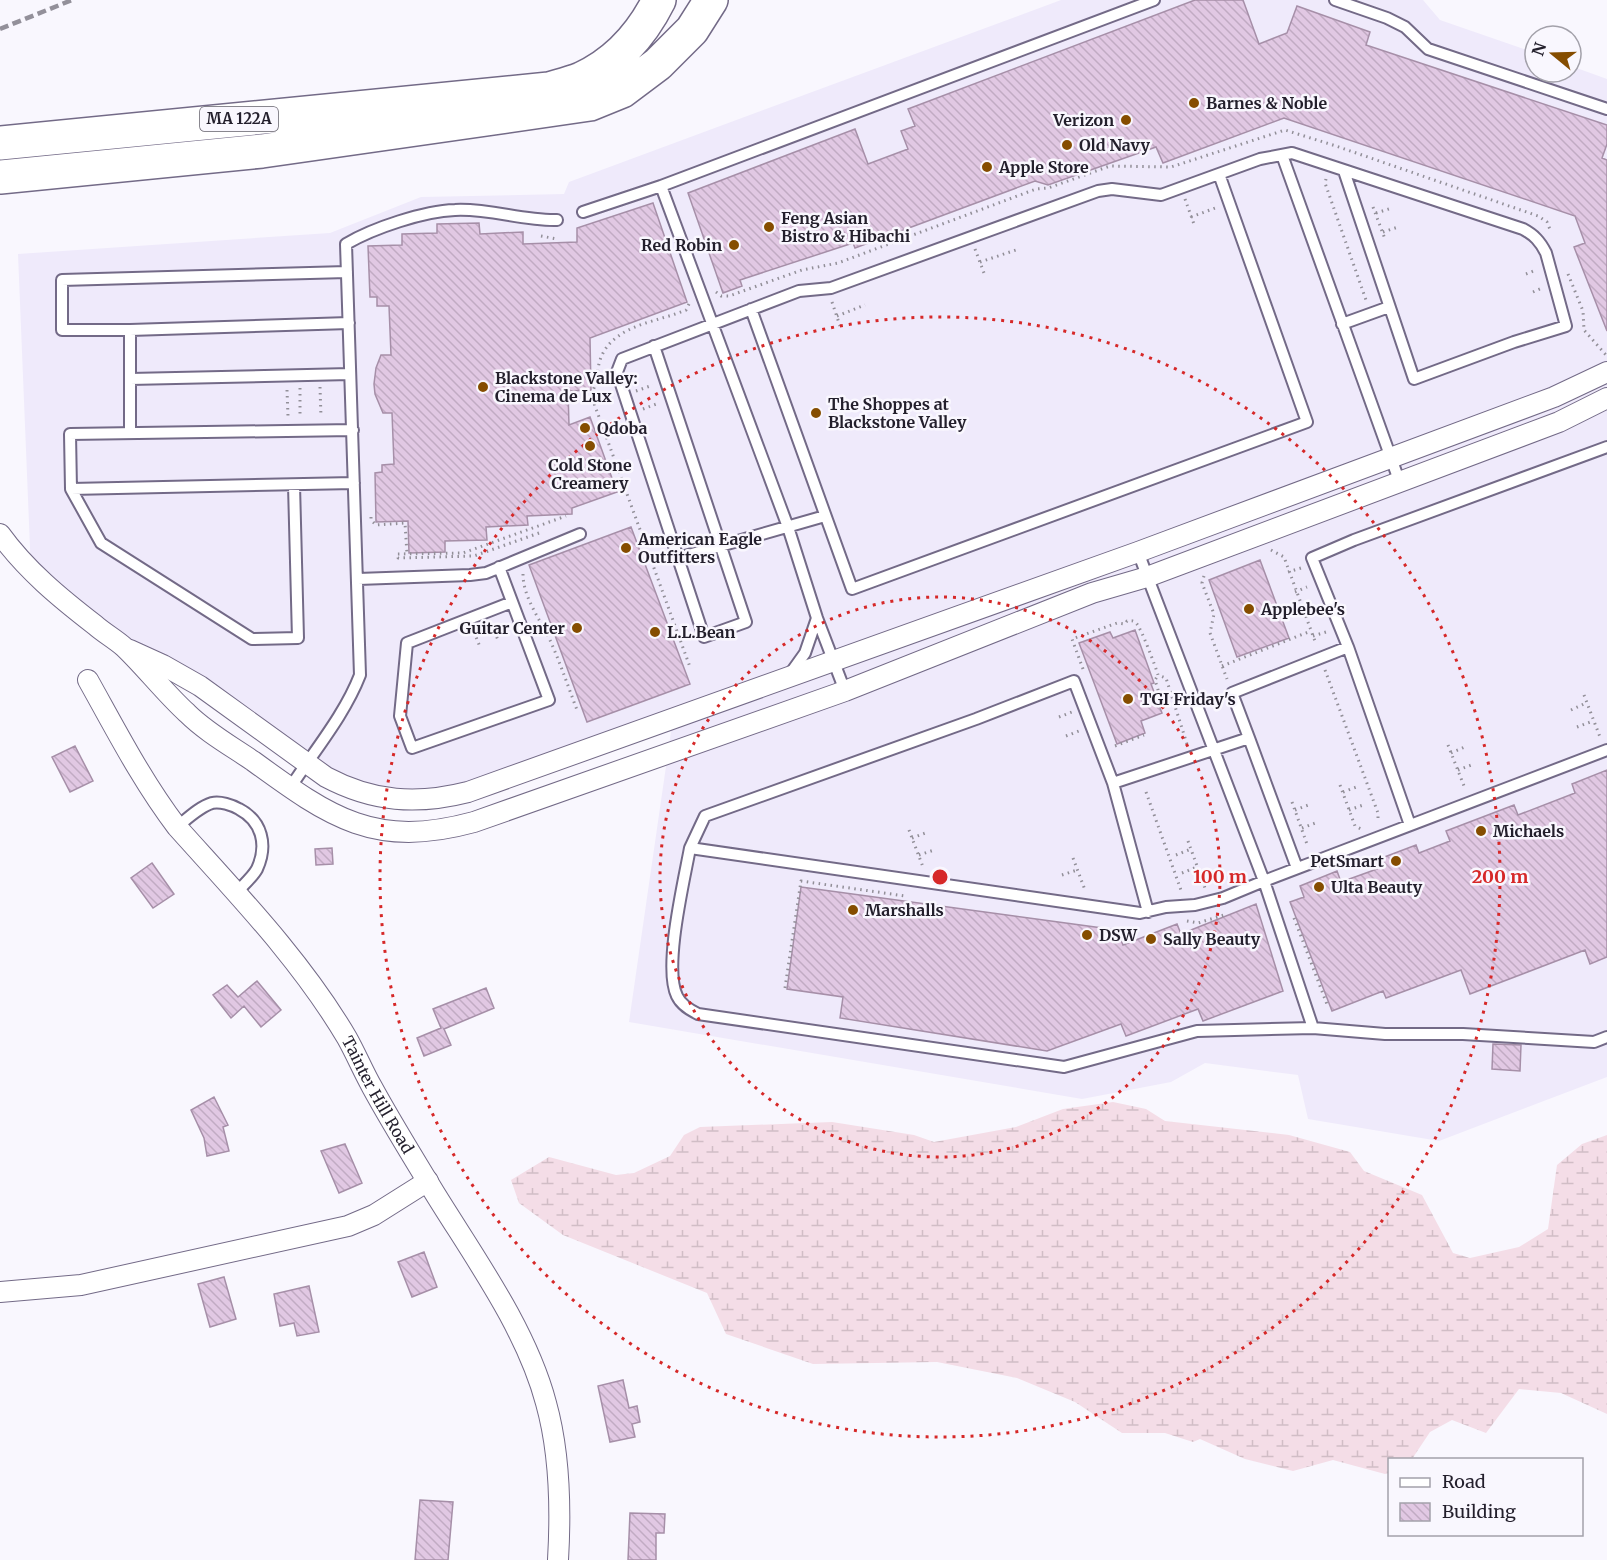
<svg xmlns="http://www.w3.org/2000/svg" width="1607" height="1560" font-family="Merriweather,serif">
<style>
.built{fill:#efeafb}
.wetland{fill:url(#wetland-marsh)}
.building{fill:url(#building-back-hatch);stroke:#a68fa8;stroke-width:1.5}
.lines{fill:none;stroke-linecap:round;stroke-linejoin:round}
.service-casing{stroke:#736a87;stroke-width:14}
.minor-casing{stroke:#736a87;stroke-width:22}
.motorway-casing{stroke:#736a87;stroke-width:36}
.path{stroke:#928f98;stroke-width:3;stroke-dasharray:1.5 4.5;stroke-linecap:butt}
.service{stroke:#fff;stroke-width:10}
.minor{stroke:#fff;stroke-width:20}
.motorway{stroke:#fff;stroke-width:33}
.rail{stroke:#93909a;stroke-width:4.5;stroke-dasharray:9 4.5;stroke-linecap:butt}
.ring{fill:none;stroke:#d62828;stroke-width:3;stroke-dasharray:3 6}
.poi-dot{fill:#854d00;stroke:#f9f7fe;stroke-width:2}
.labels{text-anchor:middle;stroke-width:5;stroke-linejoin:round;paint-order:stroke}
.shield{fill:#f9f7fe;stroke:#63606b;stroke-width:1.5}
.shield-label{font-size:15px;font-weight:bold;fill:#231f2c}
.poi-label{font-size:16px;font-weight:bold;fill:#231f2c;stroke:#f9f7fe;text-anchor:start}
.street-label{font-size:16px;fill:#231f2c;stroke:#f9f7fe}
.centre{fill:#d62828;stroke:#f9f7fe;stroke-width:3}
.ring-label{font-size:18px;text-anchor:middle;font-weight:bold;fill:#d62828;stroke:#f9f7fe;stroke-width:5;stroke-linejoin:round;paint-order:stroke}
</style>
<defs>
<pattern id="wetland-marsh" width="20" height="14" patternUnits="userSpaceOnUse" patternTransform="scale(1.5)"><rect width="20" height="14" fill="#f4dde7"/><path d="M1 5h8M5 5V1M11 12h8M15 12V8" fill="none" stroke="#d1bdc6"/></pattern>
<pattern id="building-back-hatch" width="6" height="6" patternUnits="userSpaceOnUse" patternTransform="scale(1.5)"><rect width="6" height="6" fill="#e1c8e3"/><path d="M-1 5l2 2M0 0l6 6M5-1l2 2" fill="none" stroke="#c1abc3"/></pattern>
</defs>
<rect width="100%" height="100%" fill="#f9f7fe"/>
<path class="built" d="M1061,0h362l17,20 95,33v19h36v-6l36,13v998l-168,64 -131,-22 -10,-44 -93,-12 -34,19 -89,17 -453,-77 44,-304 -205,74 -105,1 -200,-128 -132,-93 -13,-318 312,-21 91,-36 143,-3 5,-12z"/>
<path class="wetland" d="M1113,1102l33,7 19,12 124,14 61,17 14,19 58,24 31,58 17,5 49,-11 29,-18 9,-64 25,-21 25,-9v279l-46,-21 -42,-4 -33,44 -34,-13 -22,12 -18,27 -22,1 -1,13 -4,1 -52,-14 -40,11 -48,-12 -45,-20 -7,3 -28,-9h-43l-47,-31 -58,-24 -80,-16 -124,2 -87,-30 -19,-41 -144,-58 -44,-32 -8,-23 38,-23 67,18 18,-2 36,-17 14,-21 16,-8 132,-5 82,13 20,7 82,-15 47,-18z"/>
<path class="building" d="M1195,0h48l16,44 28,-11 10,-27 73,26 -4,13 241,80v19l-5,14 5,2v171l-33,-84 11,-4 -10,-27 -291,-98 -121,45 -7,-16 -108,38 -13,-4 -180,67 -2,-5 -113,37 2,6 -19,7 -35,-100 167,-64 13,35 40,-15 -7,-18 14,-5 -7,-17z
M653,203l34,99 -97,36 1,52 -23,1 1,34 21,-8 27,75 -45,16v6l-45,2 1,9 -42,2 1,13 -42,1v11l-36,1 -1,-32 -32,1 -1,-49 7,-1v-7l12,-1 -2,-51h-9l-8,-19 -1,-10 2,-16 5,-13h10l-2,-49h-12v-9h-7l-2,-51 34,-1v-11l35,-1v-9l42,-1 1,11 43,-2v12l54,-2v-14z
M631,527l59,157 -103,38 -58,-157z
M1260,560l29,78 -52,19 -28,-77z
M1135,630l19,53 -3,1 11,29 -21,8 4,12 -28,11 -38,-101 31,-11 3,6z
M75,746l18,35 -23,11 -18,-35z
M1607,770v187l-17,7 -5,-14 -115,44 -9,-24 -75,28 -3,-7 -51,20 -42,-109 14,-5 -4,-11 37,-15 4,11 36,-13 -3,-8 42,-16 3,8 31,-12 -4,-10 68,-26 4,10 57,-22 -3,-9z
M332,848l1,16 -17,1 -1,-16z
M152,863l22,31 -21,14 -22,-30z
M801,887l316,43 6,15 54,-21 4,10 75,-30 27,87 -80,30 -5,-12 -72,27 -5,-12 -74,27 -207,-33 3,-21 -56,-8z
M257,981l24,29 -20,17 -17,-21 -13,12 -18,-23 14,-10 11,12z
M486,988l8,20 -50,21 7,16 -27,11 -7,-18 24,-10 -8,-19z
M1493,1044l28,1 -1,26 -28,-2z
M214,1097l14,28 -5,2 6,24 -22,5 -3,-18 -13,-28z
M345,1144l17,39 -23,10 -18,-42z
M424,1252l13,35 -25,10 -14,-35z
M224,1277l12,42 -26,8 -12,-43z
M309,1286l10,46 -22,4 -3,-13 -14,3 -6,-32z
M623,1380l6,28 8,-2 3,16 -8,2 3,13 -25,5 -12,-56z
M420,1500l33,2 -5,58h-33z
M630,1513l35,1 -1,19h-8v27h-28z"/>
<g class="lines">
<g class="service-casing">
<path id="service" d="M1335,0l52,18 18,9 23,22 179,60
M1282,155l118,328
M583,212l78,-26
M751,309l101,280 455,-167 -88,-248
M349,323l-219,7v49l220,-5
M1342,324l47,-17
M130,330h-68v-50l285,-8
M654,346l92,276 -42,15 -26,-79
M130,379v54
M353,430l-283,4 1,55 283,-6
M71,489l30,54 151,96 46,-1 -4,-153
M825,516l-147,42 -61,-186 5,-13 177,-68 32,-3 267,-97 14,-2 49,6 99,-36 32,-6 231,76c11,6 17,12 23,24l20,73 -52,16 -100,37 -70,-208
M1138,552l126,329 49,147 72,6h78l131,8 13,-5
M499,567l50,133 -137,48 -12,-32 7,-73 105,-41
M358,579l112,-4 16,-2 94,-39
M790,674l15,-21 12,-35
M845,691l-28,-73 -29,-91 -127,-341 493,-186
M1249,738l48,130
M1113,783l136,-45 -17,-45 116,-46
M290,788c24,-37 54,-72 70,-113l-14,-431c27,-16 78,-33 109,-34 34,-2 68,11 102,10
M1410,825l-62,-178 -36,-89 42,-18 253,-93
M177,827c10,-8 22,-20 35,-24 8,-2 20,2 27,6 23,12 29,36 18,60 -5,9 -15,17 -22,25
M690,848l15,-32 271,-97 98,-38 39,102 35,129
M1313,1028l-116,3 -133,36 -366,-53c-8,-4 -17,-9 -21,-18 -14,-28 7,-115 13,-148l450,65 26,-6 29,-2 28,-7 41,-17 343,-131"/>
</g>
<g class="minor-casing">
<g id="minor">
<path d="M0,534c26,36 60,64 95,91 9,8 20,14 29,22 21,20 41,46 63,66 19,19 44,33 66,48 78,57 122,88 221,61l371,-131 247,-98 55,-16 412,-155 48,-24"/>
<path d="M130,650l33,15 37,21 126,91c47,25 91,28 142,15l670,-240 416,-155 53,-25"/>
<path id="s1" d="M88,680c28,50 54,101 89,147 60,67 124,133 170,211 9,16 16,33 25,49 19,35 41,70 62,105 40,65 92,136 112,211 14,50 15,106 12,157"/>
<path d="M0,1292l81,-7 267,-59 26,-11 54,-34"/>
</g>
</g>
<g class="motorway-casing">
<path id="motorway" d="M0,143l549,-54c10,-3 22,-6 32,-10 35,-16 61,-45 78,-79
M0,177l262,-26 328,-47 32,-13 36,-27 34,-34 19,-30"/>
</g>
<path class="path" d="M1326,179l-1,4 41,117
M1185,199l10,28
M1373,207l12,32
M1376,213l16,-5
M1191,217l27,-10
M1383,232l15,-5
M541,236l16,3
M975,249l9,24
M980,262l39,-13
M1526,274l10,-4
M1568,274l15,37 1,19 22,25
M716,292l5,4h8l73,-26 36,-7 198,-74 12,-1 62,-22 61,1 114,-37 51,16 202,70 9,6 4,10
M1533,292l9,-4
M832,302l8,24
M689,304l-3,6c-28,12 -69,14 -84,45 -6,13 -4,27 -11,40l99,272
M837,316l28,-11
M320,387l1,30
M300,388v30
M287,390l1,26
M636,391l17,-6
M643,409l16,-6
M371,517v3l5,5 29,-2 2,31
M539,533l-65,23 -76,2 -1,-4 66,-1 103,-37
M1271,550l13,7 32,87
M1288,572l13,-4
M523,574c0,26 21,50 30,73 9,21 16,42 24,63
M1204,576l-2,7 12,31 -4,19 17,46
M1295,592l12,-5
M492,626l6,14
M474,632l6,15
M1313,636l13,-4
M1222,666l89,-35
M1083,669l-11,-30 45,-16 8,1 2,-3c4,0 6,-1 9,2 5,4 20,45 22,52l8,3 21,66
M1325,670l53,143v8
M1156,694l3,-1 -4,-13 3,-5
M1584,695l16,42
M1571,710l15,-7
M1059,717l13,-5
M1577,727l16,-6
M1066,736l13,-5
M1448,745l16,41
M1115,746l29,-11
M1451,753l16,-7
M1458,770l16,-6
M1340,785l15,41 6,3
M1146,792l36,101
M1343,792l16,-6
M1292,802l16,45
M1295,810l16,-6
M1349,810l17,-6
M1302,828l16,-6
M909,830l14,37
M912,838l16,-6
M1188,841l17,47
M919,855l15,-5
M1176,855l15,-6
M1073,858l12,32
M1182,873l15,-6
M1062,875l15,-5
M1294,918l34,89
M1187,921l11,2 26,-8
M785,988l16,-107 104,15"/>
<use href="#service" class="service"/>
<use href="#minor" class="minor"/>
<use href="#motorway" class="motorway"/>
<path class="rail" d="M0,29l72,-29"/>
</g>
<g class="ring">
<circle cx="940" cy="877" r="280"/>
<circle cx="940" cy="877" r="560"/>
</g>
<g class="poi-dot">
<circle cx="1194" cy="103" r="6"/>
<circle cx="1126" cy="120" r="6"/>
<circle cx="1067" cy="145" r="6"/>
<circle cx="987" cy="167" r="6"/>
<circle cx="769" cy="227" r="6"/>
<circle cx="734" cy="245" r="6"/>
<circle cx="483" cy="387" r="6"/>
<circle cx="816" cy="413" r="6"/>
<circle cx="585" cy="428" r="6"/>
<circle cx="590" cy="446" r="6"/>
<circle cx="626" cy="548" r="6"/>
<circle cx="1249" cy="609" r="6"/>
<circle cx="577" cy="628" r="6"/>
<circle cx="655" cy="632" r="6"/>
<circle cx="1128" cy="699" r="6"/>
<circle cx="1481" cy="831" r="6"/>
<circle cx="1396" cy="861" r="6"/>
<circle cx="1319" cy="887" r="6"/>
<circle cx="853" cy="910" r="6"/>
<circle cx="1087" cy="935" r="6"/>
<circle cx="1151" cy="939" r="6"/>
</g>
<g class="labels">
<rect class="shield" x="200" y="107" width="78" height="24" rx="4.5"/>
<g class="shield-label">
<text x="239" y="124">MA 122A</text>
</g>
<g class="poi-label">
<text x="1206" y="109">Barnes &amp; Noble</text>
<text x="1114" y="126" text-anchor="end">Verizon</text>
<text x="1079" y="151">Old Navy</text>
<text x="999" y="173">Apple Store</text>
<text x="781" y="224">Feng Asian<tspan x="781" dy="18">Bistro &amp; Hibachi</tspan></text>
<text x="722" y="251" text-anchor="end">Red Robin</text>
<text x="495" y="384">Blackstone Valley:<tspan x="495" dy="18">Cinema de Lux</tspan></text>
<text x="828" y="410">The Shoppes at<tspan x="828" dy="18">Blackstone Valley</tspan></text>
<text x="597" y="434">Qdoba</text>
<text x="590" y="471" text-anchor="middle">Cold Stone<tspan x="590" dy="18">Creamery</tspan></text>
<text x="638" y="545">American Eagle<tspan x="638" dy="18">Outfitters</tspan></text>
<text x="1261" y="615">Applebee's</text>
<text x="565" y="634" text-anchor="end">Guitar Center</text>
<text x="667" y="638">L.L.Bean</text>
<text x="1140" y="705">TGI Friday's</text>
<text x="1493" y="837">Michaels</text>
<text x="1384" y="867" text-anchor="end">PetSmart</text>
<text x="1331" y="893">Ulta Beauty</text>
<text x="865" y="916">Marshalls</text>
<text x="1099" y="941">DSW</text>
<text x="1163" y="945">Sally Beauty</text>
</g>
<g class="street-label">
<text dy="6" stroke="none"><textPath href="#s1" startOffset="508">Tainter Hill Road</textPath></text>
</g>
</g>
<circle cx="940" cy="877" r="9" class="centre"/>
<g class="ring-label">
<text x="1220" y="883">100 m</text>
<text x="1500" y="883">200 m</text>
</g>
<rect x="1388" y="1458" width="195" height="78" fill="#f9f7fe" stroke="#a3a1aa" stroke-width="1.5"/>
<rect x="1400" y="1478" width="30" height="9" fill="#ffffff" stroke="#a3a1aa" stroke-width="1.5"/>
<text x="1442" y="1488" font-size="18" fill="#231f2c">Road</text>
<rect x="1400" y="1503" width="30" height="18" fill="url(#building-back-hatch)" stroke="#a3a1aa" stroke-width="1.5"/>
<text x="1442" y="1518" font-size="18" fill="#231f2c">Building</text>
<g transform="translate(1553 54) rotate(289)"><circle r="28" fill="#f9f7fe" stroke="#a3a1aa" stroke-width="1.5"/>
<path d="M0-4.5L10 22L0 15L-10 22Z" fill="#854d00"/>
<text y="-9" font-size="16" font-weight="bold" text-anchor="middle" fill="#231f2c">N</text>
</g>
</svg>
